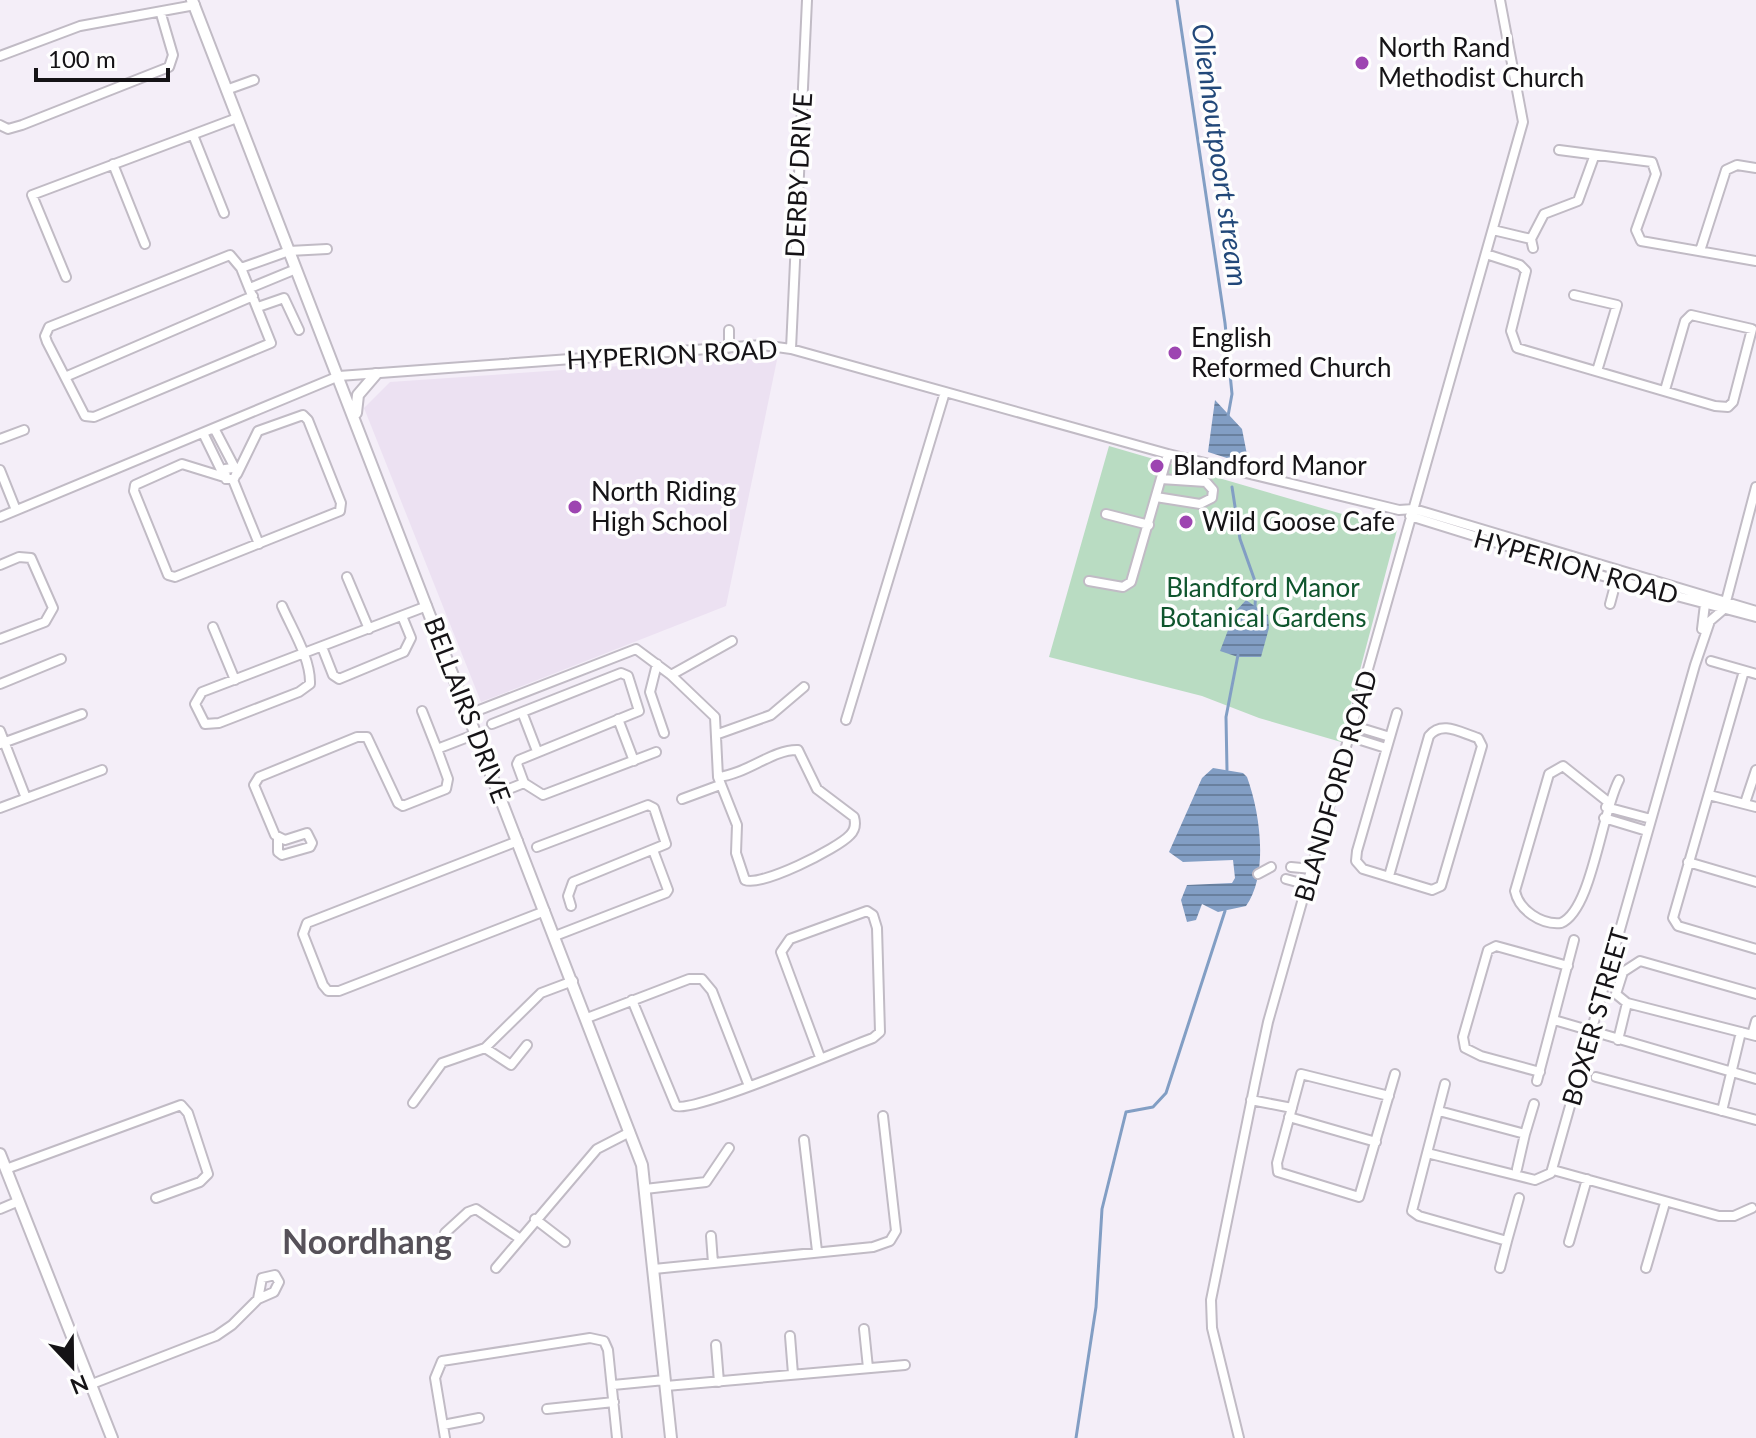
<svg xmlns="http://www.w3.org/2000/svg" width="1756" height="1438" font-family="Lato,sans-serif">
<style>
.built{fill:#ece1f2}
.park{fill:#b9dcc2}
.water{fill:url(#water-rules)}
.lines{fill:none;stroke-linecap:round;stroke-linejoin:round}
.stream{stroke:#829ec4;stroke-width:3}
.minor-casing{stroke:#c1bbc5;stroke-width:12}
.tertiary-casing{stroke:#c1bbc5;stroke-width:14}
.minor{stroke:#fff;stroke-width:8}
.tertiary{stroke:#fff;stroke-width:10}
.poi-dot{fill:#9d45b1;stroke:#fefefe;stroke-width:3}
.labels{text-anchor:middle;stroke-width:7;stroke-linejoin:round;paint-order:stroke}
.poi-label{font-size:26px;fill:#151316;stroke:#fefefe;text-anchor:start}
.street-label{font-size:26px;fill:#151316;stroke:#fefefe}
.park-label{font-size:26px;fill:#0f552d;stroke:#fefefe}
.water-label{font-size:28px;font-style:italic;fill:#224879;stroke:#fefefe}
.district-label{font-size:34px;font-weight:bold;fill:#565159;stroke:#fefefe}
</style>
<defs>
<pattern id="water-rules" width="6" height="5" patternUnits="userSpaceOnUse" patternTransform="scale(2)"><rect width="6" height="5" fill="#829ec4"/><path d="M0 2.5h6" fill="none" stroke="#69809e"/></pattern>
</defs>
<rect width="100%" height="100%" fill="#f4eef8"/>
<path class="built" d="M778,355l-52,251 -245,96 -117,-294 26,-26z"/>
<path class="park" d="M1109,446l288,84 -56,212 -82,-24 -57,-22 -153,-39z"/>
<path class="water" d="M1215,400l27,29 7,36 -41,-13z
M1246,600l22,15 1,13 -8,29h-23l-18,-6 15,-39z
M1213,768l30,5 4,4c13,35 22,97 -1,129l-28,6 -16,-8 -6,16 -9,2 -6,-22 6,-15 45,-2 3,-5 -2,-18 -50,2 -14,-10 33,-74z"/>
<g class="lines">
<path class="stream" d="M1177,0l48,323 7,71 -4,22
M1232,487l8,52 16,45 -1,23
M1227,770l-1,-53 12,-62
M1076,1438l20,-131 6,-98 24,-97 27,-5 13,-14 59,-182"/>
<g class="minor-casing">
<path id="minor" d="M0,56l80,-30 115,-21
M226,90l28,-10
M0,125l8,4 14,-4 147,-58 4,-12 -12,-41
M193,135l31,78
M1559,150l93,12 4,12 -20,56 5,11 115,20
M113,164l32,80
M1493,230l38,9
M1533,248l-2,-9 13,-25 34,-13 16,-44
M1700,251l26,-81 11,-5 19,3
M1486,254l34,11 6,6 -15,60 6,17 198,58 13,1 5,-5 19,-73 -61,-14 -6,6 -20,69
M230,255l11,13 30,75 -177,74 -9,-1 -38,-74 -2,-6 4,-9z
M241,268l48,-17 38,-2
M66,277l-34,-82 205,-77
M250,288l46,-19
M1574,295l43,10 -20,66
M258,307l26,-9 15,32
M729,330v18
M791,349l16,-349
M65,377l188,-81
M214,428l23,44 -3,7h-8l-1,-10 8,-1
M203,433l20,41
M0,439l24,-9
M0,470l16,40
M224,477l-42,-13 -47,21 -1,6 34,84 7,2 165,-66 1,-8 -33,-83 -5,-5 -45,16 -21,43
M233,480l26,64
M1156,497l44,7 12,-6 1,-8 -7,-8 -45,-3
M1106,514l43,11
M1410,516l206,64 140,37
M0,517l339,-141 423,-31 29,4 377,105 231,56 15,-1 342,102
M0,565l19,-8 12,1 22,50 -8,14 -45,17
M347,577l22,52
M1089,581l34,6 8,-5 37,-128
M1610,604l7,-26
M282,606c10,23 29,53 28,78l-11,8 -80,31 -14,1 -10,-20 7,-12c75,-28 150,-57 225,-86
M213,627l22,53
M1702,629l3,-25
M322,647l11,28 6,4 65,-27 7,-14 -9,-22
M1711,661l45,13
M657,664l-7,28 14,41
M1744,671l-71,247 5,8 78,23
M671,675l61,-34
M0,684l61,-25
M422,711l15,38
M522,712l15,39
M469,714l167,-65 35,26 44,42 3,60 19,48 -1,28 9,27c16,7 92,-31 105,-45 5,-5 6,-11 4,-18l-37,-28 -19,-39c-25,-1 -51,24 -80,27
M618,719l16,42
M846,720l99,-328
M492,724l129,-51 7,3 11,35 -120,49 -2,4 7,19
M1354,726l36,11
M0,731l26,67
M718,734l53,-19 33,-28
M1351,737l35,11
M0,744l82,-30
M499,793l25,-10 19,12 113,-43
M1709,795l47,12
M682,799l38,-14
M1607,801l-44,-35 -14,8 -34,117c4,19 26,34 46,32 31,-13 40,-109 58,-143
M1745,803l11,-33
M1606,807l45,12
M0,808l102,-38
M1604,818l43,13
M278,838v14l4,3 28,-8 2,-4 -5,-10 -22,7 -10,-5 -21,-50 5,-8 98,-40h10l31,66 5,3 43,-17 2,-10 -11,-30 39,-15
M518,841l-211,82 -4,11 20,51 5,6h11l206,-80
M537,847l111,-42 6,3 12,36 -93,38 -5,14 3,10
M1688,862l68,20
M1291,867l21,2
M1258,874l13,-7
M1389,876l40,-140c13,-16 32,-3 49,2l4,8 -41,140 -9,4 -69,-21 -7,-8 1,-10 40,-138
M1286,879l22,6
M555,936l111,-43 2,-3 -15,-40
M1756,994l-116,-33 -17,11 -7,22 11,9 129,33
M632,1000l44,106c18,7 167,-57 197,-68l7,-6 -3,-104 -4,-13 -6,-4 -77,28 -9,13 39,105
M587,1018l102,-39h13l10,12 37,95
M1554,1020l202,59
M1752,1035l4,-14
M1618,1040l9,-37
M485,1048l26,17 16,-20
M1540,1072l-59,-16 -16,-8 -2,-11 25,-87 8,-4 72,20
M1596,1077l160,43
M1537,1081l37,-141
M1445,1084l-18,69 108,27 16,-7 144,-508 15,-44 14,-12 32,-122
M1389,1096l-88,-22 -24,89 1,9 81,25 36,-123
M1251,1100l41,8
M413,1103l29,-40 43,-15 56,-55 32,-12
M1439,1111l86,23 9,-30
M1722,1111l19,-79
M1289,1117l87,25
M804,1140l13,111
M1427,1153l-15,58 7,5 88,25 -7,27
M6,1169l175,-64 7,8 20,61 -8,8 -44,16
M1517,1169l8,-35
M1553,1170l166,46h15l18,-8
M645,1189l61,-7 23,-34
M0,1209l19,-8
M535,1219l30,23
M445,1233l23,-21 8,-3 43,29
M711,1236l2,27
M1507,1241l12,-43
M1569,1242l18,-63
M496,1268l101,-119 33,-17
M1646,1268l19,-65
M654,1269l219,-22 17,-6 6,-10 -13,-115
M864,1329l4,39
M790,1336l3,38
M716,1345l3,37
M92,1384l124,-48 16,-11 26,-26 16,-7 5,-10 -4,-7 -13,3 -4,21
M613,1385l52,-5
M666,1386l239,-21
M547,1409l67,-7
M443,1425l36,-7
M445,1438l-10,-60 7,-17 148,-23 14,3 4,9 9,88
M1239,1438l-27,-110 -1,-28 44,-217 13,-61 255,-900 -23,-122"/>
</g>
<g class="tertiary-casing">
<path id="tertiary" d="M192,0l450,1165 29,273
M356,413l2,-18 18,-21
M0,1154l112,284"/>
</g>
<use href="#minor" class="minor"/>
<use href="#tertiary" class="tertiary"/>
</g>
<g class="poi-dot">
<circle cx="1362" cy="63" r="8"/>
<circle cx="1175" cy="353" r="8"/>
<circle cx="1157" cy="466" r="8"/>
<circle cx="575" cy="507" r="8"/>
<circle cx="1186" cy="522" r="8"/>
</g>
<g class="labels">
<g class="poi-label">
<text x="1378" y="57">North Rand<tspan x="1378" dy="30">Methodist Church</tspan></text>
<text x="1191" y="347">English<tspan x="1191" dy="30">Reformed Church</tspan></text>
<text x="1173" y="475">Blandford Manor</text>
<text x="591" y="501">North Riding<tspan x="591" dy="30">High School</tspan></text>
<text x="1202" y="531">Wild Goose Cafe</text>
</g>
<g class="street-label">
<text transform="translate(799 175) rotate(-87)" y="9">DERBY DRIVE</text>
<text transform="translate(672 355) rotate(-3)" y="9">HYPERION ROAD</text>
<text transform="translate(1576 567) rotate(16)" y="9">HYPERION ROAD</text>
<text transform="translate(467 710) rotate(69)" y="9">BELLAIRS DRIVE</text>
<text transform="translate(1336 786) rotate(-74)" y="9">BLANDFORD ROAD</text>
<text transform="translate(1596 1017) rotate(-74)" y="9">BOXER STREET</text>
</g>
<g class="park-label">
<text x="1263" y="597">Blandford Manor<tspan x="1263" dy="30">Botanical Gardens</tspan></text>
</g>
<g class="water-label">
<text transform="translate(1220 155) rotate(82)" y="10">Olienhoutpoort stream</text>
</g>
<g class="district-label">
<text x="367" y="1254">Noordhang</text>
</g>
</g>
<g transform="translate(72 1366) rotate(158)" stroke="#fefefe" stroke-width="6" paint-order="stroke">
<path d="M0-6L14 30L0 20L-14 30Z" fill="#151316"/>
<text y="-12" font-size="22" font-weight="bold" text-anchor="middle" fill="#151316">N</text>
</g>
<path d="M36 68v12h132v-12" fill="none" stroke="#151316" stroke-width="4"/>
<text x="48" y="68" font-size="24" fill="#151316" stroke="#fefefe" stroke-width="6" paint-order="stroke">100 m</text>
</svg>
